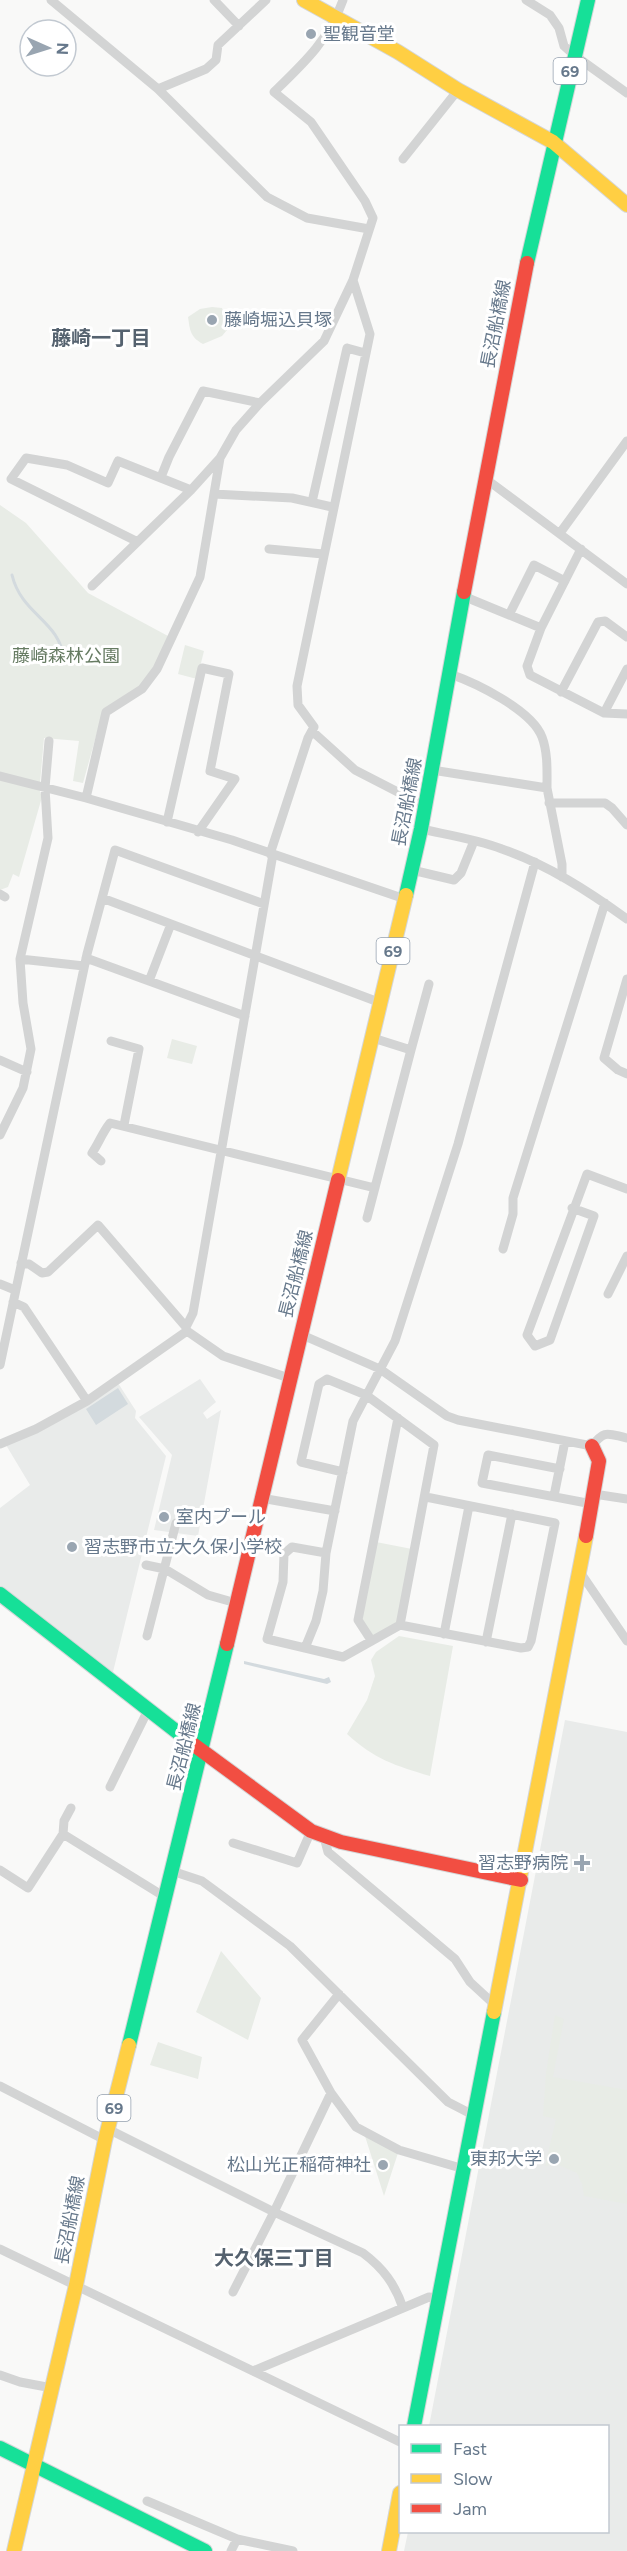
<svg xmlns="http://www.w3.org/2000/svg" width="627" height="2551" font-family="Figtree,'Noto Sans JP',sans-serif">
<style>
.built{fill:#e9ebea}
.green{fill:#e8ece6}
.water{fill:#d3dade}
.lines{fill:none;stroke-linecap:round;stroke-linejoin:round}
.stream{stroke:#d3dade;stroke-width:3}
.fast-casing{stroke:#d4d6d7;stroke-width:16}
.slow-casing{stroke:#d4d6d7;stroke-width:16}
.jam-casing{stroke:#d4d6d7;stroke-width:16}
.street{stroke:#d3d4d4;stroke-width:9}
.fast{stroke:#16e098;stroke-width:14}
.slow{stroke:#ffcf43;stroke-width:14}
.jam{stroke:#f24e42;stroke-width:14}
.poi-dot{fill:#99a5b1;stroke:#fff;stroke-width:2}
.labels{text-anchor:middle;stroke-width:6;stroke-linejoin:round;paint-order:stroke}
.shield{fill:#fff;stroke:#94a0ae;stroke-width:1.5}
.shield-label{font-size:16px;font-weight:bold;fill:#66788b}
.poi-label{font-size:18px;fill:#66788b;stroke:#fff;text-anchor:start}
.street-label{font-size:18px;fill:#66788b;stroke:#fff}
.park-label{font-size:18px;fill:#667b62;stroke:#fff}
.neighbourhood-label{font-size:20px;font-weight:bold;fill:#55626f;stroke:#fff}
</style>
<rect width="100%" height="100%" fill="#f9f9f8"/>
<path class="built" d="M200,1379l16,23 -13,11 4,6 14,-9 -23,126 -44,-6 18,-75 -33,-38z
M118,1383l18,28 -1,7 31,38 -54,220 -112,-90v-78l30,-23 -24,-40z
M565,1720l62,12v819h-223l4,-19h200v-106h-179z"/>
<path class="green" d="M212,307l10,1 4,11 1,11 -5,6 -19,8c-13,-7 -13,-14 -15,-27l12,-8z
M0,505l26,18 62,70 80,43 -13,29 -15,23 -37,23 -20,72 -10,-2 6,-40 -35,-3 -4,45 -40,-10z
M185,645l19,6 -7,28 -19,-5z
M0,779l39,10 3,8 -23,80 -6,-3 -5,13 -8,3z
M172,1039l25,7 -5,18 -25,-6z
M376,1542l36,7 -12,76 -28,11 -11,-16z
M399,1636l54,10 -23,130c-34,-10 -56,-17 -83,-42l20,-34 8,-24 -4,-16 5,-8z
M221,1951l40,47 -13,42 -52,-28z
M555,2015l9,4 -11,58 74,13v92l-2,11 2,1v10l-43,-8 -2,-12 -5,-11 -21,-9 -11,2 11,-47 -13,-3 3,-43z
M158,2042l44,15 -4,22 -48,-14z
M364,2133l34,20 -14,43z"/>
<path class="water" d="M118,1388l10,16 -32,21 -10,-16z
M244,1661l80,18 5,-2 2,5 -4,2 -83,-20z"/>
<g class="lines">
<path class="stream" d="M12,575c10,41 48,45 52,85"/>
<g class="fast-casing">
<path id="fast" d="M527,263l61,-263
M406,895l15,-66 43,-237
M0,1594l190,148
M129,2045l98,-401
M414,2426l80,-414
M0,2448l205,103"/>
</g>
<g class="slow-casing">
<path id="slow" d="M304,0l94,52 60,38 95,52 74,63
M338,1180l68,-285
M494,2012l92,-476
M14,2551l62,-266 29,-145 24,-95
M389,2551l11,-58"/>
</g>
<g class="jam-casing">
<path id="jam" d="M464,592l63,-329
M586,1536l13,-75 -7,-15
M227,1644l111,-464
M190,1742l121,89 30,11 180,38"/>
</g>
<path class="street" d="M51,0l107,89 109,108 40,21 62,11
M214,0l25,26
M526,0l24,15 9,13 5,18 10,9 53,38
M158,89l48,-20 10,-9 2,-15 48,-45
M403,159l55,-69
M161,477l8,-20 34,-66 57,12
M486,479l141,105
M214,494l78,4 40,9
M312,502l35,-154 18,5
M560,533l67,-92
M136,541l-125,-62 15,-21 41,7 41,18 10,-22 73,29
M269,549l54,5
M581,549l-40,79 -14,38 3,9 74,38 23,1
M92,586l99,-96 29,-32 16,-28 24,-27 64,-62 29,-61 20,-62 -8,-17 -54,-79 -37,-30c30,-29 55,-52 69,-92
M463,596l78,32
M509,615l25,-50 31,16
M450,674c26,9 82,36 92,63 6,16 5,34 5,51
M561,692l37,-70 7,-1 22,16
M604,713l23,-44
M312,731l43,39 70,36
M432,770l115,18 15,76v13
M0,776l86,22 20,-86 36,-23 15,-20 43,-92 20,-119
M86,798l146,42 173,59
M549,803h56l7,5 15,17
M167,822l35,-154 27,6 -19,97 25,8 -37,53
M421,829c27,6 55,10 81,20 46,16 86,42 125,70
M270,854l38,-116 6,-11 -16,-22 -1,-19 73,-352 -17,-54
M412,870l42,10 7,-7 13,-32
M0,894l5,3
M102,898l279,105
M86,958l159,58
M20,959l64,7
M627,979l-23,79 14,12 9,4
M149,981l22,-57
M111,1041l28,8 -15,76
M411,1050l18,-66
M0,1060l27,12
M0,1135l23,-47 8,-39 -8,-46 -3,-44 28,-121 -3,-50 4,-47
M101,1161l-9,-8c7,-10 10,-20 18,-30l265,65
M572,1208l22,8 -44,124 -15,6 -8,-11 60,-161 40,15
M367,1218l44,-168 -38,-12
M503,1249l10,-35v-16l92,-295
M21,1263l8,1 13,9 6,-1 50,-47 88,102
M0,1284l15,6
M608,1294l19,-38
M13,1302l11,5 63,94
M187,1331l36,25 66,22
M300,1334l80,35 67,47 11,4 134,26c13,-17 16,-12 35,-8
M0,1365l87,-411 28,-104 149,54
M0,1444l36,-15 51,-28 100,-70 -1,-4 7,-14 80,-459
M560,1469l-72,-14 -6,28 110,21
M343,1472l-42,-10 18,-78 8,-5 39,16 68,50 -34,180
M594,1494l33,5
M554,1496l11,-55
M261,1498l74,13
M326,1553l-34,-6 -8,7 -1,28 -16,57 76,18 57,-32 121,23 7,-1 3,-6 24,-118 -129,-26
M146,1565l19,4 43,26 28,8
M580,1572l47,69
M444,1634l25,-128
M147,1636l29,-113
M371,1640l-13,-20 40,-202
M486,1642l26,-128
M305,1648l11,-27 7,-30 3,-38 27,-132 42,-80 63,-197 77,-282
M110,1787l38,-77
M71,1808l-7,13 -1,13 102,63
M324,1837l4,15 127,107 15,23 26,24
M233,1843l64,20 14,-32
M0,1870l28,18 35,-54
M172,1871l30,10 88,65 158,156 27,14
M339,1994l-37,46 29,53 25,34 43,23 65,19
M0,2086l105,54
M108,2129l166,83 89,41c20,15 32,31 40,55l26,-11 11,2
M0,2249l400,193
M233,2292l41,-80 57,-119
M253,2371l150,-63
M0,2375l20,7 32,6
M147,2501l90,38
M231,2551l6,-12 56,12"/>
<use href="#fast" class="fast"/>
<use href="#slow" class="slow"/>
<use href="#jam" class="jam"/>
</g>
<g class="poi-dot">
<circle cx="311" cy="34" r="6"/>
<circle cx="212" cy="320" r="6"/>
<circle cx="164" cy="1517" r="6"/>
<circle cx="72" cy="1547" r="6"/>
<path d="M579 1854h6v6h6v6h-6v6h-6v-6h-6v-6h6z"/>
<circle cx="554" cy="2159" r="6"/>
<circle cx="383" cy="2165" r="6"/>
</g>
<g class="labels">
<g class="shield">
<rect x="553.5" y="58" width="33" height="26" rx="4.5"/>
<rect x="376.5" y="938" width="33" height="26" rx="4.5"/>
<rect x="97.5" y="2095" width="33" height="26" rx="4.5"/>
</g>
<g class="shield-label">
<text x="570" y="77">69</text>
<text x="393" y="957">69</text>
<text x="114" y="2114">69</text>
</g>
<g class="poi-label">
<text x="323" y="40">聖観音堂</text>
<text x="224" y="326">藤崎堀込貝塚</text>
<text x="176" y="1523">室内プール</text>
<text x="84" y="1553">習志野市立大久保小学校</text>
<text x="568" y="1869" text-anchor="end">習志野病院</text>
<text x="542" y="2165" text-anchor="end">東邦大学</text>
<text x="371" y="2171" text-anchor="end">松山光正稲荷神社</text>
</g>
<g class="street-label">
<text transform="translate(496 324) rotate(-79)" y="6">長沼船橋線</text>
<text transform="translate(407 802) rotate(-79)" y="6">長沼船橋線</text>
<text transform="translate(296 1274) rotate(-76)" y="6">長沼船橋線</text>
<text transform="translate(184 1747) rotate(-76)" y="6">長沼船橋線</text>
<text transform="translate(70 2220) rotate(-79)" y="6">長沼船橋線</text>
</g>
<g class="park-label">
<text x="66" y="662">藤崎森林公園</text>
</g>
<g class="neighbourhood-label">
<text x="101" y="345">藤崎一丁目</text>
<text x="274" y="2265">大久保三丁目</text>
</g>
</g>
<rect x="399" y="2425" width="210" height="108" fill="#ffffff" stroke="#c2c9d1" stroke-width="1.5"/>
<rect x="411" y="2444" width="30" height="9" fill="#16e098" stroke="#c2c9d1" stroke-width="1.5"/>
<text x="453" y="2455" font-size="18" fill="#66788b">Fast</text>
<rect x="411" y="2474" width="30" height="9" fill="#ffcf43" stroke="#c2c9d1" stroke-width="1.5"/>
<text x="453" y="2485" font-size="18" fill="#66788b">Slow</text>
<rect x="411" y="2504" width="30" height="9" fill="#f24e42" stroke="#c2c9d1" stroke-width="1.5"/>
<text x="453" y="2515" font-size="18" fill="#66788b">Jam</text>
<g transform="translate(48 48) rotate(93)"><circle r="28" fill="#ffffff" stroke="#c2c9d1" stroke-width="1.5"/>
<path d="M0-4.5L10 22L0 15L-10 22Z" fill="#99a5b1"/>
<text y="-9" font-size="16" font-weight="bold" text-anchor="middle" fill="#66788b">N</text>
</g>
</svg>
